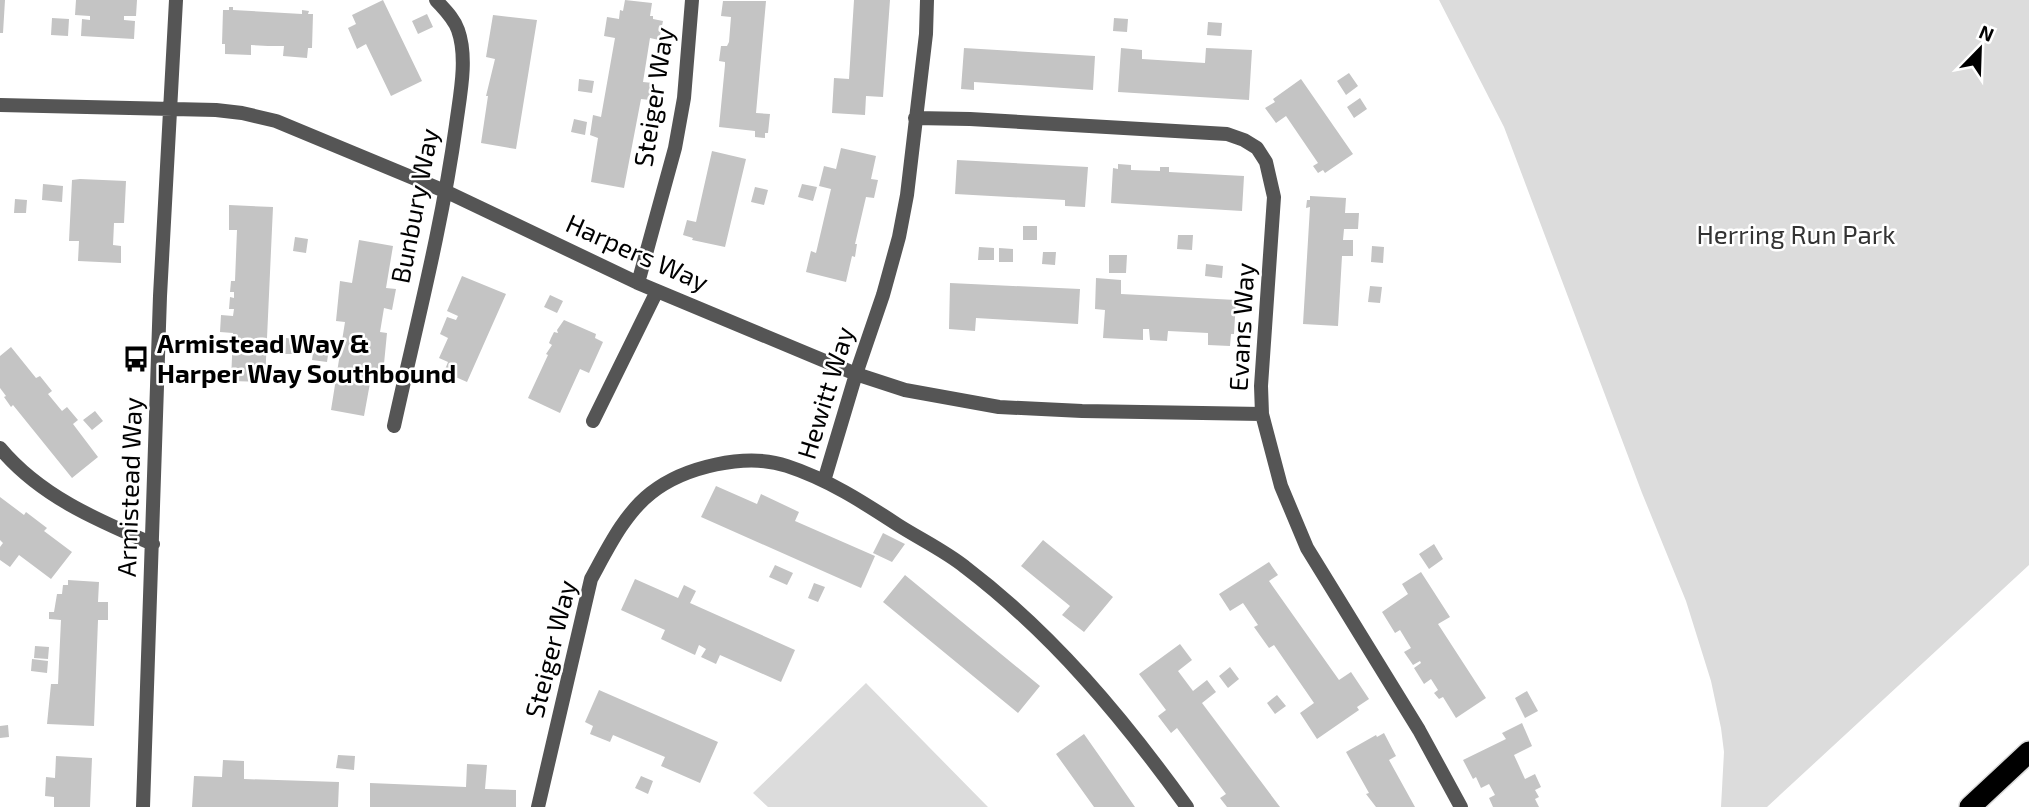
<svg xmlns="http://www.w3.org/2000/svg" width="2029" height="807" font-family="'Exo 2',sans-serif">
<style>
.green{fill:#dcdcdc}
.building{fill:#c4c4c4}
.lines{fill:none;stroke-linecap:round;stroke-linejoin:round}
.highway-casing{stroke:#dbdbdb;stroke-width:24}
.street{stroke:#555;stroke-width:14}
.highway{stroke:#000;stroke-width:21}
.labels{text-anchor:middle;stroke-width:5;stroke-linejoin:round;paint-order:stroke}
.street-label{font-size:26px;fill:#000;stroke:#fff}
.park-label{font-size:26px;fill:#333;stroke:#fff}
.poi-label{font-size:26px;font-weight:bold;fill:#000;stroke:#fff;text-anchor:start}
</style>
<rect width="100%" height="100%" fill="#fff"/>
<path class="green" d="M1439,0h590v565l-262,242h-46l3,-55 -3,-24 -10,-47 -25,-80 -44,-108 -138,-366z
M866,683l122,124h-220l-15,-14z"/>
<path class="building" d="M0,0h5l-2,33h-3z
M76,0h61l-1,16h-12v4l11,1 -1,18 -53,-3 1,-17 8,1v-4l-15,-1z
M383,0l39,81 -31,15 -25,-52 -9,5 -9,-21 8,-4 -4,-9z
M625,0l27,3 -2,13h3v3l10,2 -4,19 -9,-2 -7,44 10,1 -3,17 -9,-1 -17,89 -33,-6 7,-44 -8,-3 3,-20 8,2 14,-79 -11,-2 3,-19 12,2 1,-9 3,1z
M854,0h36l-7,97 -17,-1 -1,19 -33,-2 2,-35 15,1z
M723,1h43l-10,112 14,1 -2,19h-3v5l-10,-1v-6l-36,-4 6,-62v-3l-6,-1 2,-15h6l2,-4 2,-25 -10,-1z
M229,7h4v3l69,4v-4l7,1 -1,3h5l-1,34h-4l-1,10 -24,-2 1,-10h-16l-17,-1v10l-26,-1v-10h-3l1,-34h6z
M427,14l6,13 -15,7 -6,-13z
M493,15l44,5 -21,129 -35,-6 7,-47h-2l9,-37 -9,-2z
M52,18l17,1 -1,17 -17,-1z
M1114,18l14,1 -1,13 -14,-1z
M1208,22l14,1 -1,13 -14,-1z
M964,48l131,8 -2,34 -119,-8v8l-13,-1z
M1121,48l21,2v9l63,4 1,-15 46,2 -3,50 -131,-8z
M1349,73l9,13 -12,9 -9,-14z
M579,79l15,2 -2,12 -14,-2z
M1301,79l52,75 -28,19 -2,-3 -5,3 -5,-7 5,-3 -32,-47 -10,7 -11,-15 10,-6 -2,-3z
M1360,98l7,11 -13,9 -7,-11z
M574,119l13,3 -2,13 -14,-3z
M841,148l35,8 -5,23 7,1 -4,18 -8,-1 -11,47h2l-2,13 -3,-1 -6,26 -40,-10 5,-21 5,2 15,-64 -12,-3 5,-20 12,3z
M712,151l34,8 -21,88 -33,-7 1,-2 -10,-3 4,-15 9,2z
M957,160l131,7 -3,40 -20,-1v-6l-110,-6z
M1118,164l13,1v5l29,1v-4h9v5l75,4 -2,35 -131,-8 2,-35 5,1z
M80,179l46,2 -2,42h-10l-1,22 8,1v17l-43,-2 1,-20h-10l3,-61z
M43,184l20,2 -1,16 -20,-2z
M802,184l15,3 -4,14 -15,-4z
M755,187l13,3 -4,15 -13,-3z
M1310,196l36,2 -1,15h14l-1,16h-14l-1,11h10v16h-11l-4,70 -35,-2 7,-117 -4,1 1,-8h3z
M15,199l12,1 -1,13h-12z
M229,205l44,2 -8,175 -34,-1 2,-48 -13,-1 1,-17 12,1 1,-7h-5l1,-12 4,1v-6h-4l1,-11h4l2,-51h-8z
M1023,226h14v14h-14z
M1178,235h15l-1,15 -15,-1z
M295,237l13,2 -2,14 -13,-2z
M359,240l34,6 -7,42 10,1 -4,21 -8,-2 -4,24 7,1 -4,41 -11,-2 -8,44 -33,-6 14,-88 -9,-1 4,-40 12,2z
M1372,246l12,1 -1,16 -12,-1z
M979,247l15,1v12h-16z
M999,248l14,1v13h-14z
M1043,252h13l-1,13 -13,-1z
M1109,255h18l-1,18h-17z
M1206,264l17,2 -1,12 -17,-2z
M462,276l44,18 -39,88 -23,-10 4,-10 -9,-4 9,-20 -8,-4 7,-17 9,3 2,-4 -11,-5z
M1096,278l25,2v14l115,6 -2,34h-3l-1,12 -22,-1v-12l-40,-2 -1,10 -17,-1 -1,-11h-6v11l-40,-2 2,-28 -10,-1z
M950,283l130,6 -2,35 -102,-6 -1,13 -26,-2z
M1370,286l12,1 -2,16 -12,-1z
M550,295l13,6 -6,12 -13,-6z
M564,320l32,14 -1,4 8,4 -14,31 -9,-4 -20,44 -32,-15 20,-43 -2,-1 6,-9 -3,-2 2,-5 3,-6 4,1 -1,-3z
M286,338l12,1 -1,15h-12z
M314,346l15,2 -2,14 -15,-2z
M11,347l25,31 4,-2 12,15 -4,3 14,17 5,-4 11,13 -5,4 25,33 -26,21 -59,-73 -2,2 -7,-10 2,-1 -6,-8v-32z
M95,411l8,10 -11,9 -9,-10z
M716,486l41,18 4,-10 38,18 -4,9 80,35 -14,32 -160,-71z
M0,497l24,18 2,-3 21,16 -3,3 28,21 -21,27 -32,-24 -9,12 -10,-7v-13l3,-4 -3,-3z
M883,533l22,11 -13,18 -19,-9z
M1043,540l70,57 -29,35 -22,-17 8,-9 -49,-40z
M1434,544l9,15 -14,10 -10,-15z
M1269,562l9,13 -9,6 70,99 12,-8 18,27 -12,8 2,3 -42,29 -17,-26 14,-10 -40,-58 -5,3 -15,-21 4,-2 -15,-22 -13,8 -11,-17z
M775,565l18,8 -6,12 -18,-8z
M1421,572l29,45 -12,7 48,74 -30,20 -13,-21 -4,2 -5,-6 4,-3 -7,-11 -7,5 -10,-16 7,-5 -1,-2 -7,4 -9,-13 7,-4 -11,-18 -5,3 -13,-21 26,-18 -6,-10z
M905,575l135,111 -22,27 -135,-111z
M635,579l43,19 6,-13 12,6 -6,12 105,47 -14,32 -61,-27 -4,9 -15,-7 5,-8 -7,-4 -4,10 -34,-16 4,-9 -44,-20z
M68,580l31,2 -1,20h10v18h-10l-4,106 -47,-2 4,-40h7l3,-64 -12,-1v-7h5l3,-18h5l1,-9h5z
M814,583l11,4 -7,15 -10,-4z
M1180,644l12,16 -14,11 15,20 14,-11 9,12 -14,11 78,104h-53l-7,-9 6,-4 -49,-66 -6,5 -13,-17 8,-6 -27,-36z
M35,646l14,1 -1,12 -14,-1z
M32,659l16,2 -1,12 -16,-2z
M1230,667l9,12 -11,9 -9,-12z
M599,690l119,52 -18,41 -39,-17 4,-9 -52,-22 -3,7 -20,-8 3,-8 -8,-4z
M1527,691l11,20 -13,7 -10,-20z
M1277,695l9,11 -11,8 -8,-11z
M1522,723l10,23 -18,9 11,24 10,-5 6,13 -6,3 4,7 -4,2 4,8h-46l-4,-9 6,-3 -6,-11 -8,4 -5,-11 -3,2 -10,-19 43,-21 -4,-6z
M8,725l1,12 -9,1v-12z
M1384,733l12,23 -7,4 26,47h-39l-10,-13 3,-1 -23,-41 30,-17 1,2z
M1084,734l26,37 25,36h-41l-38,-53z
M338,755l17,1 -1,14 -18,-2z
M56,756l36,2 -2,49h-36v-10l-9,-1 1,-19 9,1z
M223,760l21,1v18l95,3 -1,25h-146l2,-31 28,1z
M467,764l20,1 -2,24 31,1v17h-146v-24l96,4z
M641,776l12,5 -5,13 -13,-6z"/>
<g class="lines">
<g class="highway-casing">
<path id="highway" d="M1970,807l59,-55"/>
</g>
<path class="street" d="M0,105l216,5 26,3 34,8 171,71 191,91 218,91 49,16 94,17 83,4 180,3
M915,118l55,1 257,15 17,6 13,8 9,14 8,35 -13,189 1,28 19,72 26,62 112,182 42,77
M638,283l37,-135 9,-50 8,-98
M593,421l64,-130
M394,426c22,-100 48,-199 62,-301 4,-30 12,-67 2,-95 -4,-12 -14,-21 -22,-30
M0,448c40,48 97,72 153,96
M824,481l32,-107 27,-79 16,-58 8,-42 19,-161 1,-34
M143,807l17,-511 16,-296
M538,807l53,-228c16,-29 33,-65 60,-86 33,-26 95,-41 136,-27 40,13 76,36 111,59 22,14 47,26 67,42 88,67 158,151 222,240"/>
<use href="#highway" class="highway"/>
</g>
<defs>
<g id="bus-bare" transform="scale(2.1)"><path d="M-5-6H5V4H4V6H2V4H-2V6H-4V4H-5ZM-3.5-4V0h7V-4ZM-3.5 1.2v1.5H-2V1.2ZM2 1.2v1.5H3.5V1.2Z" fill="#000" stroke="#fff" stroke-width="2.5" paint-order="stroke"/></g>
</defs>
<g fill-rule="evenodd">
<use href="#bus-bare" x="136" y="359"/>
</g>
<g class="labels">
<g class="street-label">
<text transform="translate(654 97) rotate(-81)" y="9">Steiger Way</text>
<text transform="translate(415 206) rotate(-79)" y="9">Bunbury Way</text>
<text transform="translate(637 253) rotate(24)" y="9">Harpers Way</text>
<text transform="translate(1242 327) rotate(-87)" y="9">Evans Way</text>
<text transform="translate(826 393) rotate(-73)" y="9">Hewitt Way</text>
<text transform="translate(130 487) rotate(-88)" y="9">Armistead Way</text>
<text transform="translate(551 649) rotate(-76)" y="9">Steiger Way</text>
</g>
<g class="park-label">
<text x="1796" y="244">Herring Run Park</text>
</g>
<g class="poi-label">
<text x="157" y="353">Armistead Way &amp;<tspan x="157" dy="30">Harper Way Southbound</tspan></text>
</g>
</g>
<g transform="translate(1980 49) rotate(23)" stroke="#ffffff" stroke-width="5" paint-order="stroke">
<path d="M0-5L12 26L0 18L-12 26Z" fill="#000000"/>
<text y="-10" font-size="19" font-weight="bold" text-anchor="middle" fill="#000000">N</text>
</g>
</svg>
